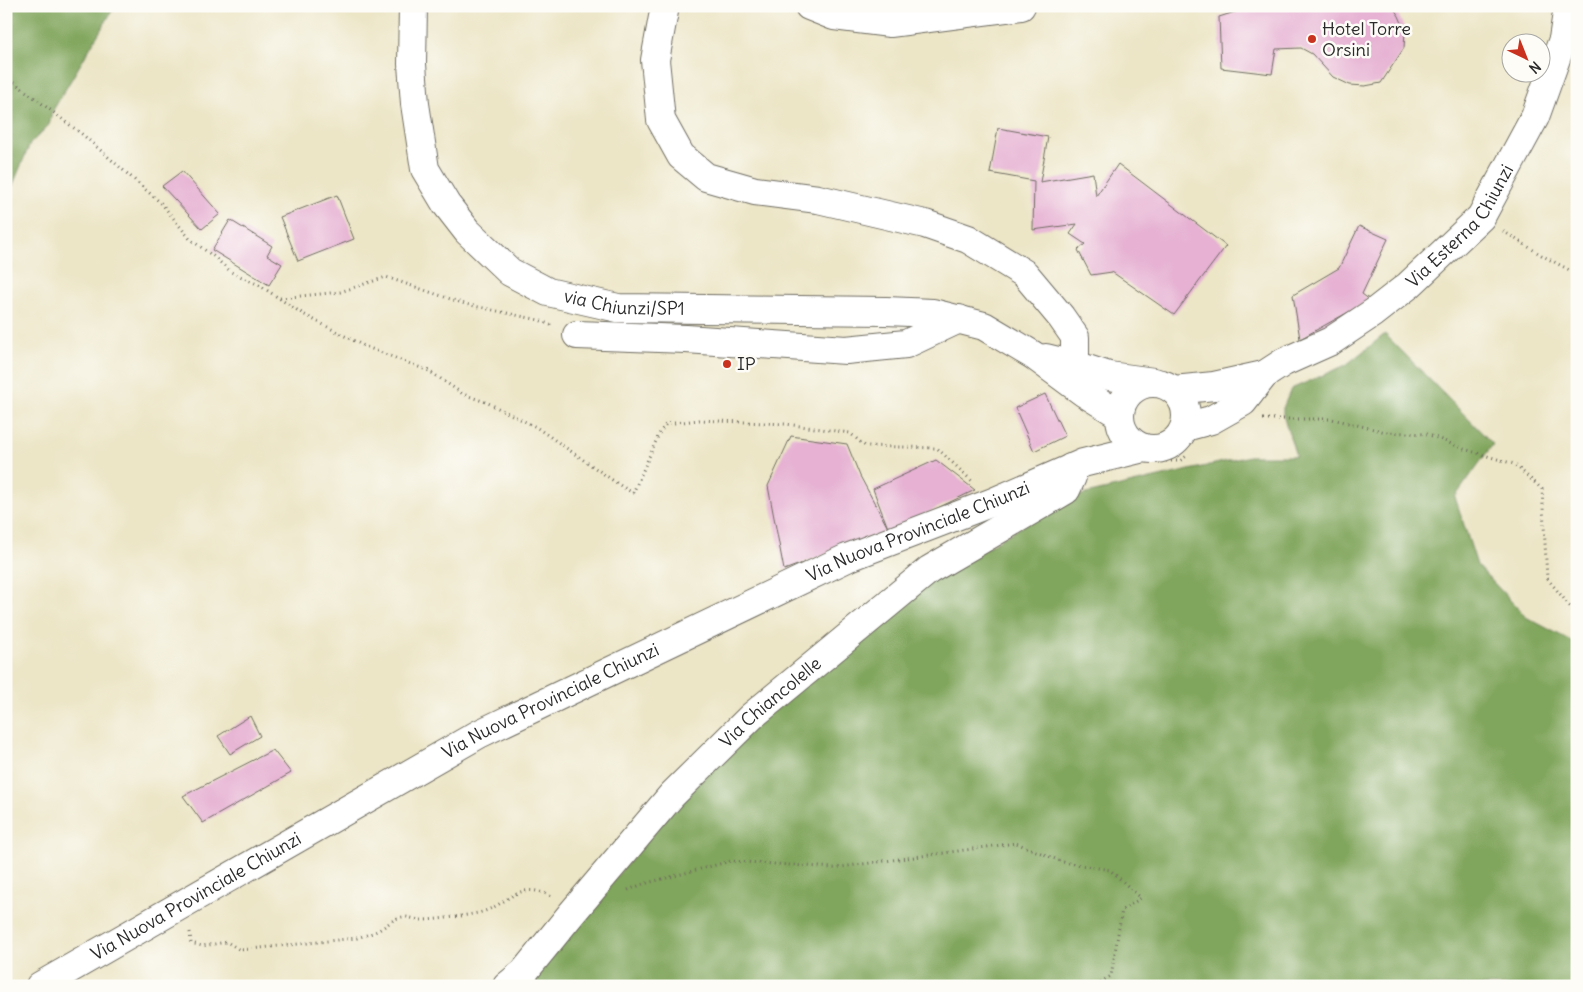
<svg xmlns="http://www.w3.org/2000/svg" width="1583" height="992" font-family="Delius,sans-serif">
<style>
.forest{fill:#80a55b;stroke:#566843}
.building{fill:#e6b1d3}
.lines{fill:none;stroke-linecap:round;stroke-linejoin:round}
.minor-casing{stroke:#6f6c61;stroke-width:30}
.major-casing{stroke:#6f6c61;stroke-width:30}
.path{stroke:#6f6c61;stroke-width:3;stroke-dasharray:1 4;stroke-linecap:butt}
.minor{stroke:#fff;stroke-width:28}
.major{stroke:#fff;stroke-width:28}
.poi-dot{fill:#c8321e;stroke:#fdfcf7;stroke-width:2}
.labels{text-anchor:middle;stroke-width:5;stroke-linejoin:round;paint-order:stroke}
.poi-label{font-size:18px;fill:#2b2b2b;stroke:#fdfcf7;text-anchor:start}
.street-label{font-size:18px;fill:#2b2b2b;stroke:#fdfcf7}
</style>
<rect width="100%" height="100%" fill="#fdfcf7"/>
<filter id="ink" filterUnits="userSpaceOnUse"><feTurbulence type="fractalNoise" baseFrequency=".02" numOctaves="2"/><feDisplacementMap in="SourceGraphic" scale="10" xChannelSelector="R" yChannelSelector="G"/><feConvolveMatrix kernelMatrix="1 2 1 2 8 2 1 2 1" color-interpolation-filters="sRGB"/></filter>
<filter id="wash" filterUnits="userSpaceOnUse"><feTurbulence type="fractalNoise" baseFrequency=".0096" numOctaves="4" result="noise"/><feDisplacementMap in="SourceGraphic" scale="20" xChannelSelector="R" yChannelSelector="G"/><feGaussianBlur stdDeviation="1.12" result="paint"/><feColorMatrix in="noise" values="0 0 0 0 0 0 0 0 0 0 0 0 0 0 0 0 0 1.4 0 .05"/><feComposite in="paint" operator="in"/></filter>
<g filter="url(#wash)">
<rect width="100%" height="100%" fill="#ece5c6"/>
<path class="forest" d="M6,6h109l-63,106 -3,13 -19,19 -21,50 -3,4z
M1385,334l108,110 -38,53 22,68 49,52 51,27v342h-1055l158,-184 78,-79 176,-145 139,-81 176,-41h47l-13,-41v-7l8,-19 55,-24z"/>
<g id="blocks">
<path class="building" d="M1240,6h152l7,10 6,14 -1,18 -23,35 -16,3 -15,-1 -17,-8 -21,-23 -11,-6 -25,1 -4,25 -51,-6 -2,-51 19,-6z
M998,128l50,9 -8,45 53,-9 3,23 22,-32 108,82 -52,69 -62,-43 -21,3 -13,-25 7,-6 -15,-10 7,-10 -44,6 1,-49 -44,-8z
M182,171l38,43 -18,15 -40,-43z
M337,195l17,44 -56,22 -18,-44z
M230,220l42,26 -5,9 15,9 -13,21 -57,-35z
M1359,226l29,13 -26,55 8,6 -70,39 -7,-44 46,-27z
M1045,394l20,42 -31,15 -19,-43z
M791,436l56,8 13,32 28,52 -15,-39 63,-29 39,30 -83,40 -108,40 -16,-84z
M250,716l10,20 -30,18 -12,-18z
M273,750l18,23 -88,50 -20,-27z"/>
</g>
</g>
<g filter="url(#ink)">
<use href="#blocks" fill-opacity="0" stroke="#6f6c61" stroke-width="1"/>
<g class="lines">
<g class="minor-casing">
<g id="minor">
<path d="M665,6l-10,54 6,60 20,36 25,21 49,14 63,8 107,25 43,15 57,35 36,43 14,20v28"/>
<path d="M809,6l25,10 56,7 131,-17"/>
<path d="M577,335l109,4 160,11 60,-6 53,-25"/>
<path id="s1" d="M507,986l17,-14 48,-59 100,-118 80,-79 177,-146 137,-80 6,-13 -1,-9"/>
</g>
</g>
<g class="major-casing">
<g id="major">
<path id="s2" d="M413,6l-1,58 3,40 10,65 21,35 21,27 43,41 38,20 70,16 268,3 47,2 51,13 49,29 50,37 37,23"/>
<path d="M1046,358l29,7 34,11 45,6"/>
<circle cx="1153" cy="416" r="33"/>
<path d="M1174,390l40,-4 50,-11"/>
<path id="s3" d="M1185,427l26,-7 32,-18 21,-27 20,-13 47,-21 42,-28 36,-28 72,-68 54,-100 28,-78 5,-33"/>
<path id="s4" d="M40,986l439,-252 368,-176 146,-56 90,-39 61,-15"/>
</g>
</g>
<path class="path" d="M6,76l77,59 79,69 28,35 23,17 18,16 28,13 44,29 61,32 65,25 34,23 25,9 48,24 85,59 12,7 27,-61 6,-8 33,-4 87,4 64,9 15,13 72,2 36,34
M1503,231l40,25 34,18
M280,298l60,-6 46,-15 79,27 74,16 14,6
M1263,419h69l54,13 41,2 37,15 50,15 28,25 5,89 30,37
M1166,461h14l8,-6
M628,890l15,-6 88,-23 103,7 182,-25 47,19 47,8 31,28 -19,12 -11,66 -17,10
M190,932l1,11 11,3 25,-4 13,8 117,-12c9,-3 18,-5 25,-10 7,-4 12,-10 20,-11 6,-1 13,3 19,3 15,0 42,-4 57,-7 31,-7 37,-34 73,-17"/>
<use href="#minor" class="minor"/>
<use href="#major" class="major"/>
</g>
</g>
<g class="poi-dot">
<circle cx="1312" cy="39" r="5"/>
<circle cx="727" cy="364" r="5"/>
</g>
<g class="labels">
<g class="poi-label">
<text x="1322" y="35">Hotel Torre<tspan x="1322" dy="21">Orsini</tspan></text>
<text x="737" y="370">IP</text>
</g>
<g class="street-label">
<text dy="6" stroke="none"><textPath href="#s3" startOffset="348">Via Esterna Chiunzi</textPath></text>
<text dy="6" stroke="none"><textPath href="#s2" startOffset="419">via Chiunzi/SP1</textPath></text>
<text dy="6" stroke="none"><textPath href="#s4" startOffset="990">Via Nuova Provinciale Chiunzi</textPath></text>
<text dy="6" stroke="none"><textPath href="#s4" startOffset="585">Via Nuova Provinciale Chiunzi</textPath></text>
<text dy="6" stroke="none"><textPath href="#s1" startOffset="388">Via Chiancolelle</textPath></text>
<text dy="6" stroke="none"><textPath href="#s4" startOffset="180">Via Nuova Provinciale Chiunzi</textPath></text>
</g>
</g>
<rect width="1583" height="992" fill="none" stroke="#fdfcf7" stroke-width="25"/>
<g transform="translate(1526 58) rotate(137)"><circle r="24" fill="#fdfcf7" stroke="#a9a8a5"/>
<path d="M0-4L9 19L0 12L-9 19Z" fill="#c8321e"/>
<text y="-8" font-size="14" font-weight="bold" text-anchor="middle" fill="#2b2b2b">N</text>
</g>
</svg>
